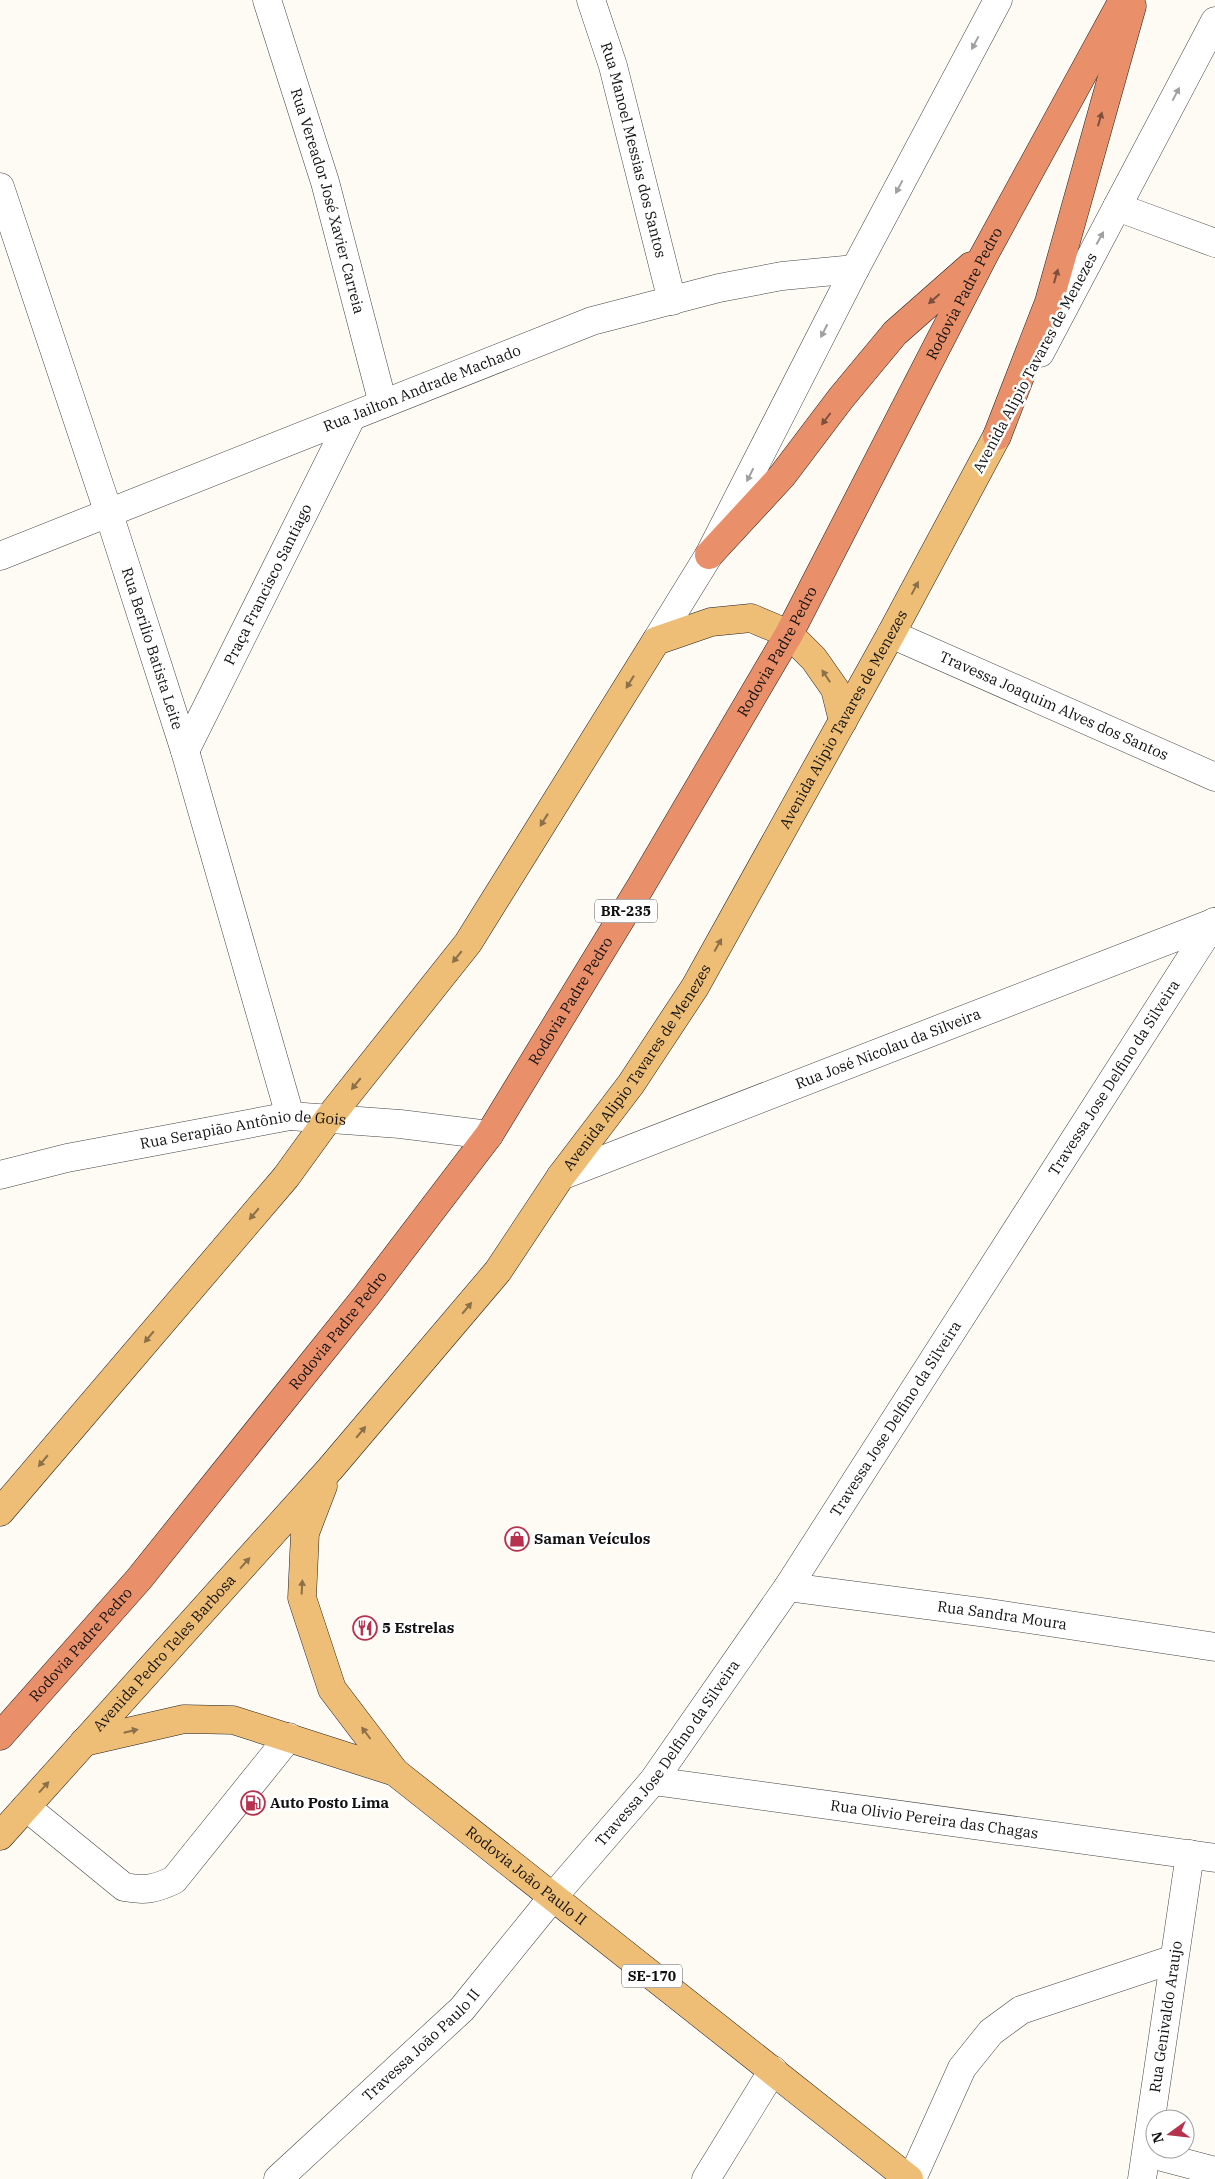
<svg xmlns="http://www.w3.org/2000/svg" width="1215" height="2179" font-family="'IBM Plex Serif',serif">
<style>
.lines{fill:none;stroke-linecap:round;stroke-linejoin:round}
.minor-casing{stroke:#444;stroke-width:29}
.major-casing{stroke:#222;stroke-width:29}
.highway-casing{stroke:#222;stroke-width:29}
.minor{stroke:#fff;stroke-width:28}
.major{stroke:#eebd76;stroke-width:28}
.highway{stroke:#e98f69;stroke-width:28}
.oneway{fill:#a0a0a0}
.oneway2{fill:#7d503d}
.oneway3{fill:#8b7049}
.labels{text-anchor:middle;stroke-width:5;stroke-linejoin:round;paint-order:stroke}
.shield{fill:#fff;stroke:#585858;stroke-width:1}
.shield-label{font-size:14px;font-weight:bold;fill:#111}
.street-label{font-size:15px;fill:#111;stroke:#fff}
.poi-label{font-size:15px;font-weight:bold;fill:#111;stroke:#fff;text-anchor:start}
</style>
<rect width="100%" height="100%" fill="#fefbf5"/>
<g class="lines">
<g class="minor-casing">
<g id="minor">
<path id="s1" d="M267,0l58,182 58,222"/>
<path id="s2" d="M591,0l22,66 59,235"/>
<path id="s3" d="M0,187l109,327 76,237 105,365"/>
<path d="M1117,207l98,36"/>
<path d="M1040,353l175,-332"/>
<path id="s4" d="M0,556l592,-235 127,-33 63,-12 73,-7"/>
<path id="s5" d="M891,634l324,143"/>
<path d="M656,641l53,-86 146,-286 143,-269"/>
<path id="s6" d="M185,751l166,-333"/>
<path id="s7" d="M0,1175l67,-17 223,-42 110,8 89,11"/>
<path id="s8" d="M561,1176l654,-254"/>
<path id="s9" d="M788,1587l200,26 227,34"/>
<path id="s10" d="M653,1781l562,77"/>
<path d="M26,1807l98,80c21,4 31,2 50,-7l115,-143"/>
<path d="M1147,2153l68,18"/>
<path id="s11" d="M278,2179l184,-170 90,-111 101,-117 135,-194 426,-665"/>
<path d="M706,2179l67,-109"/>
<path d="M912,2179l50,-111 29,-36 30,-22 153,-51"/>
<path id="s12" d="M1142,2179l48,-325"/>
</g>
</g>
<g class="major-casing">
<g id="major">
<path d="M323,1486l-18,47 -3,65 30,91 63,83"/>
<path d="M0,1512l286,-335 42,-58 140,-176 188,-302 55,-19 40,-4 38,16 25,25 21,30 8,32"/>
<path id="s13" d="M84,1742l100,-23 49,1 162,52 514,407"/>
<path id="s14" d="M0,1836l330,-367 168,-198 63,-95 70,-92 64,-97 196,-353 106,-198"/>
</g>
</g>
<g class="highway-casing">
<g id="highway">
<path d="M997,436l52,-134 83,-296"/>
<path d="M709,555l73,-79 59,-78 54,-65 76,-67"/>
<path id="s15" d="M0,1736l139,-157 228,-284 122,-160 152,-249 148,-252 195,-379 139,-255"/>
</g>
</g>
<use href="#minor" class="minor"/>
<use href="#major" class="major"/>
<use href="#highway" class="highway"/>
</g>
<defs><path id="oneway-solid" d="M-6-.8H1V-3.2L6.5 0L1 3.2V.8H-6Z" transform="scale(1.25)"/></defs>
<g class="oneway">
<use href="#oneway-solid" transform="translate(975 43) rotate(118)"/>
<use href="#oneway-solid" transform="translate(1176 94) rotate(-62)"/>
<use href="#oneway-solid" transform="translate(899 187) rotate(118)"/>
<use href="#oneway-solid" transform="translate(1100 238) rotate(-61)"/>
<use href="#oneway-solid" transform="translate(824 331) rotate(117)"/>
<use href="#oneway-solid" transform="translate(750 475) rotate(117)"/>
</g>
<g class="oneway2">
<use href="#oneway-solid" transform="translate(1100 119) rotate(-74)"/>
<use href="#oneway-solid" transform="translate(1056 276) rotate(-74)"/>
<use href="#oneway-solid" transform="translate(934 299) rotate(139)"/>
<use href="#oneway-solid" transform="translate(826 419) rotate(127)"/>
</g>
<g class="oneway3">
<use href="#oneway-solid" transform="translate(915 588) rotate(-62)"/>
<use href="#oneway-solid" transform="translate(826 676) rotate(-124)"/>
<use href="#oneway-solid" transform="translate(630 682) rotate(122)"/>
<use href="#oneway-solid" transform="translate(544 820) rotate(122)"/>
<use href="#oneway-solid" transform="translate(718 945) rotate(-61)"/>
<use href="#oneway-solid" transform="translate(457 957) rotate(129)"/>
<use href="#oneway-solid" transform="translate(356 1084) rotate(129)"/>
<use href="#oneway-solid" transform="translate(254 1214) rotate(130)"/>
<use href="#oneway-solid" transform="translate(467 1308) rotate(-50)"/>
<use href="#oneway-solid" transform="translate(149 1337) rotate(130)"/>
<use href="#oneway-solid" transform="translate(361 1432) rotate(-50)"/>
<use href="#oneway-solid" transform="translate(43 1461) rotate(130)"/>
<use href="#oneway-solid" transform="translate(245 1563) rotate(-48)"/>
<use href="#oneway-solid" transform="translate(302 1587) rotate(-87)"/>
<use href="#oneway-solid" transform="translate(131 1731) rotate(-13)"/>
<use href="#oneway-solid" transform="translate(366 1733) rotate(-127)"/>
<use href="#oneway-solid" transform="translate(44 1787) rotate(-48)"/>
</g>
<defs>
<g id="shop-ring" transform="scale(1.25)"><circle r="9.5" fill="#fff" stroke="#b7324e" stroke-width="1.5"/><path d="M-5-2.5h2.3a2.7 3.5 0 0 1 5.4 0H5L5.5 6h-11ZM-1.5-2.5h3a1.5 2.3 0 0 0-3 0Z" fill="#b7324e"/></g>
<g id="restaurant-ring" transform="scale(1.25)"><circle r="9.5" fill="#fff" stroke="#b7324e" stroke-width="1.5"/><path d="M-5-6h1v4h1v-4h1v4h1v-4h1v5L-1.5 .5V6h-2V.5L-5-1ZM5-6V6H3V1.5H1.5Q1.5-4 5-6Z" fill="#b7324e"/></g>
<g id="fuel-ring" transform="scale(1.25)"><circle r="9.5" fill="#fff" stroke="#b7324e" stroke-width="1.5"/><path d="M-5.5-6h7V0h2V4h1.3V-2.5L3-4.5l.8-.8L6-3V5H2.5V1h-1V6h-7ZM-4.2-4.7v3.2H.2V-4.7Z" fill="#b7324e"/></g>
</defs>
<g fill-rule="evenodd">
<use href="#shop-ring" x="517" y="1539"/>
<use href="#restaurant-ring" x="365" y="1628"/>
<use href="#fuel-ring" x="253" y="1803"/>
</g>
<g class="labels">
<g class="shield">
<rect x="595" y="899.5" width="62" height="23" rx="4"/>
<rect x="622" y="1964.5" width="60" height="23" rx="4"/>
</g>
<g class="shield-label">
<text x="626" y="916">BR-235</text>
<text x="652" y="1981">SE-170</text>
</g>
<g class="street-label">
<text dy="5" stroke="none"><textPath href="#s2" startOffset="156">Rua Manoel Messias dos Santos</textPath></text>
<text dy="5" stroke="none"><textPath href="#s1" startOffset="210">Rua Vereador José Xavier Carreia</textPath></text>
<text dy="5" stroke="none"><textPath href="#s15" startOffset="1742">Rodovia Padre Pedro</textPath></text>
<text transform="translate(1035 363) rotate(-62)" y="5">Avenida Alipio Tavares de Menezes</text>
<text dy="5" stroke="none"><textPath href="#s4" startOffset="454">Rua Jailton Andrade Machado</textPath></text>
<text dy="5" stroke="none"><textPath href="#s6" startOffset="186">Praça Francisco Santiago</textPath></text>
<text dy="5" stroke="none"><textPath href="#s3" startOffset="486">Rua Berilio Batista Leite</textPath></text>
<text dy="5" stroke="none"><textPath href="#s15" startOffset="1338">Rodovia Padre Pedro</textPath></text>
<text dy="5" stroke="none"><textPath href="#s5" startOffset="178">Travessa Joaquim Alves dos Santos</textPath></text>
<text dy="5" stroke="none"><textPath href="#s14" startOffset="1405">Avenida Alipio Tavares de Menezes</textPath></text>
<text dy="5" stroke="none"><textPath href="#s15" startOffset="932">Rodovia Padre Pedro</textPath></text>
<text dy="5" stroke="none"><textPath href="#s8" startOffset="351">Rua José Nicolau da Silveira</textPath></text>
<text dy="5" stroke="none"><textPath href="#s14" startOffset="1000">Avenida Alipio Tavares de Menezes</textPath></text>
<text dy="5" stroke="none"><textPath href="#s11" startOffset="1389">Travessa Jose Delfino da Silveira</textPath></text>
<text dy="5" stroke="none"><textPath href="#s7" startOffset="248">Rua Serapião Antônio de Gois</textPath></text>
<text dy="5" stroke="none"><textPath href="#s15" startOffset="528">Rodovia Padre Pedro</textPath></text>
<text dy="5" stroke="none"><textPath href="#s11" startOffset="984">Travessa Jose Delfino da Silveira</textPath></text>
<text dy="5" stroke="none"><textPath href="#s9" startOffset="216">Rua Sandra Moura</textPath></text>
<text dy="5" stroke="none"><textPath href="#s15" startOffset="122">Rodovia Padre Pedro</textPath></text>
<text dy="5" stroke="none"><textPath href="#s14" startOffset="246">Avenida Pedro Teles Barbosa</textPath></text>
<text dy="5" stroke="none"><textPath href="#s11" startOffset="579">Travessa Jose Delfino da Silveira</textPath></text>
<text dy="5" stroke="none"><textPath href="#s10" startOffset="284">Rua Olivio Pereira das Chagas</textPath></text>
<text dy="5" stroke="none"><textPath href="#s13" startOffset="489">Rodovia João Paulo II</textPath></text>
<text dy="5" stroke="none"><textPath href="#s12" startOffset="164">Rua Genivaldo Araujo</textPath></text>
<text dy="5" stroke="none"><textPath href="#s11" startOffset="196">Travessa João Paulo II</textPath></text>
</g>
<g class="poi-label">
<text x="534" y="1544">Saman Veículos</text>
<text x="382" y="1633">5 Estrelas</text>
<text x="270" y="1808">Auto Posto Lima</text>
</g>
</g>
<g transform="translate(1170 2134) rotate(255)"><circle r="24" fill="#ffffff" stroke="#a0a0a0"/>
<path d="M0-4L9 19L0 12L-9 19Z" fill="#b7324e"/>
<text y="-8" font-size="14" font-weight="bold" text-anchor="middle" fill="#111111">N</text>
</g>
</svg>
